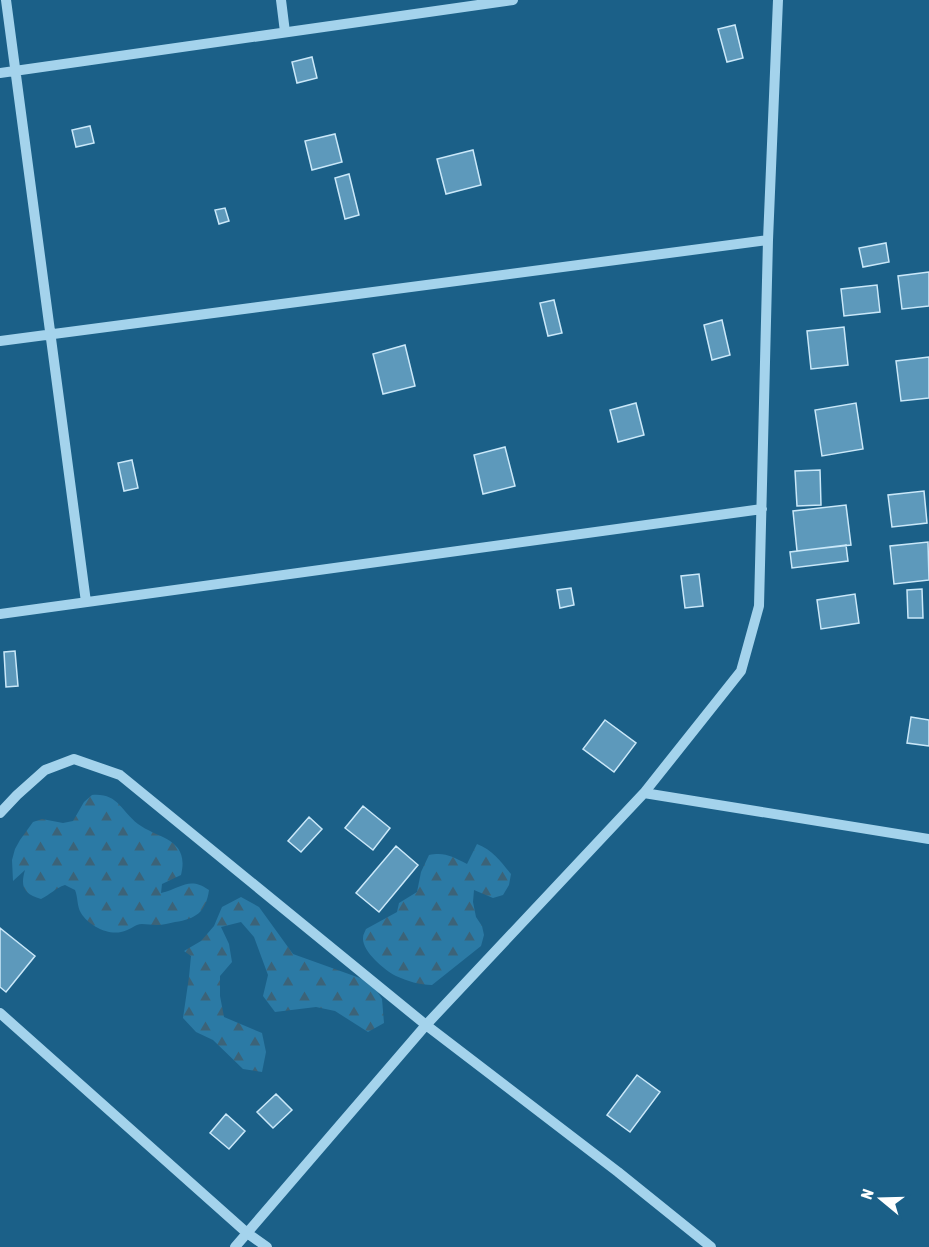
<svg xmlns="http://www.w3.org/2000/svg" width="929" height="1247" font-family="'Asap Condensed',sans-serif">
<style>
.forest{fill:url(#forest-firs)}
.building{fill:#5d99bb;stroke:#cae8f9;stroke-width:1.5}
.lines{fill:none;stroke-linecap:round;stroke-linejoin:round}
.minor{stroke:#a4d3ec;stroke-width:10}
</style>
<defs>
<pattern id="forest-firs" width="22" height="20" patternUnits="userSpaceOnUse" patternTransform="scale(1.5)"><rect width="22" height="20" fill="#2b7aa5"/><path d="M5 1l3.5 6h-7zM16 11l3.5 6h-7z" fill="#3c6378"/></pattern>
</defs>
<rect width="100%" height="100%" fill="#1b6088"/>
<path class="forest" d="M92,795c26,-2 28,15 46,29 20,15 52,14 43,51l-19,9 -1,9c21,-5 28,-17 48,-3 -3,22 -13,29 -34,32 -6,1 -12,3 -18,3 -5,0 -10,-1 -15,-1 -7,0 -13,7 -21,8 -14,3 -33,-7 -40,-19 -4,-6 -3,-16 -6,-23l-10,-5c-10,3 -15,10 -24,14 -17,-5 -21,-12 -16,-29l-12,11 -1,-21 3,-11 5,-9 13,-18 9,-3 21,4 10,-2 11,-19z
M477,844c16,6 23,17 34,30l-2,11 -6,10 -10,3 -19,-8 -1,12 3,15 6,9 2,9 -3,11 -49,39c-12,0 -25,-4 -36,-9 -12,-6 -34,-25 -33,-38 0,-4 2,-6 3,-9l31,-17 2,-9 18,-11 4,-20 8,-17c17,-3 23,2 38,9z
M241,897l18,10 34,47 78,28 11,17 2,24 -16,9 -33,-21 -19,-4 -41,5 -12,-16 5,-21 -14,-38 -13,-15 -20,5 8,17 3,18 -12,14v20l4,21 38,16 4,19 -4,20 -19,-3 -30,-29 -17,-8 -13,-14 6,-41 2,-21 -7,-5 17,-10 13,-15 8,-19z"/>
<path class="building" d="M735,25l8,33 -16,4 -9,-33z
M312,57l5,21 -20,5 -5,-21z
M90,126l4,17 -18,4 -4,-17z
M335,134l7,28 -30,8 -7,-29z
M473,150l8,35 -35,9 -9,-35z
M349,174l10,41 -14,4 -10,-41z
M225,208l4,13 -10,3 -4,-14z
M886,243l3,19 -26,5 -4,-19z
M929,272v34l-27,3 -4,-33z
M877,285l3,27 -36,4 -3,-27z
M554,300l8,33 -14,3 -8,-33z
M722,320l8,35 -18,5 -8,-35z
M844,327l4,38 -37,4 -4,-38z
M405,345l10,41 -32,8 -10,-40z
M929,357v41l-28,3 -5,-40z
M636,403l8,32 -26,7 -8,-32z
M856,403l7,46 -41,7 -7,-46z
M505,447l10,39 -32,8 -9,-39z
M132,460l6,28 -14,3 -6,-28z
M820,470l1,35 -24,1 -2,-35z
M924,491l3,32 -35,4 -4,-32z
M846,505l5,40 -54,6 -4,-40z
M928,542l1,38 -35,4 -4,-38z
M846,545l2,16 -56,7 -2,-16z
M699,574l4,32 -18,2 -4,-32z
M571,588l3,17 -14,3 -3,-18z
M922,589l1,29h-15l-1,-28z
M855,594l4,29 -38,6 -4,-29z
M15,651l3,35 -12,1 -2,-35z
M911,717l18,3v26l-22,-3z
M605,720l31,23 -22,29 -31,-23z
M363,806l27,22 -17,22 -28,-22z
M309,817l13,12 -21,23 -13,-11z
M396,846l22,19 -39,47 -23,-19z
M0,928l35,28 -29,36 -6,-5z
M637,1075l23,17 -30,40 -23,-17z
M276,1094l16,16 -19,18 -16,-16z
M226,1114l19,17 -16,18 -19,-16z"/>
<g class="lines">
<path class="minor" d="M6,0l80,602
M281,0l4,32
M0,73l513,-73
M0,341l768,-101
M0,614l762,-105
M644,793l285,46
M0,813l17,-18 28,-25 29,-11 46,16 306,250 192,147 93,75
M0,1013l247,220 20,14
M235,1247l191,-222 218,-232 97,-122 18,-65 9,-366 10,-240"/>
</g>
<g transform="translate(881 1199) rotate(289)" stroke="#1b6088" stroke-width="4.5" paint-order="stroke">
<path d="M0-4.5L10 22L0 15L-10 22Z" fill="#ffffff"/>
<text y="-9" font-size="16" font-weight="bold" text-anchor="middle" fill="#ffffff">N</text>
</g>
</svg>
